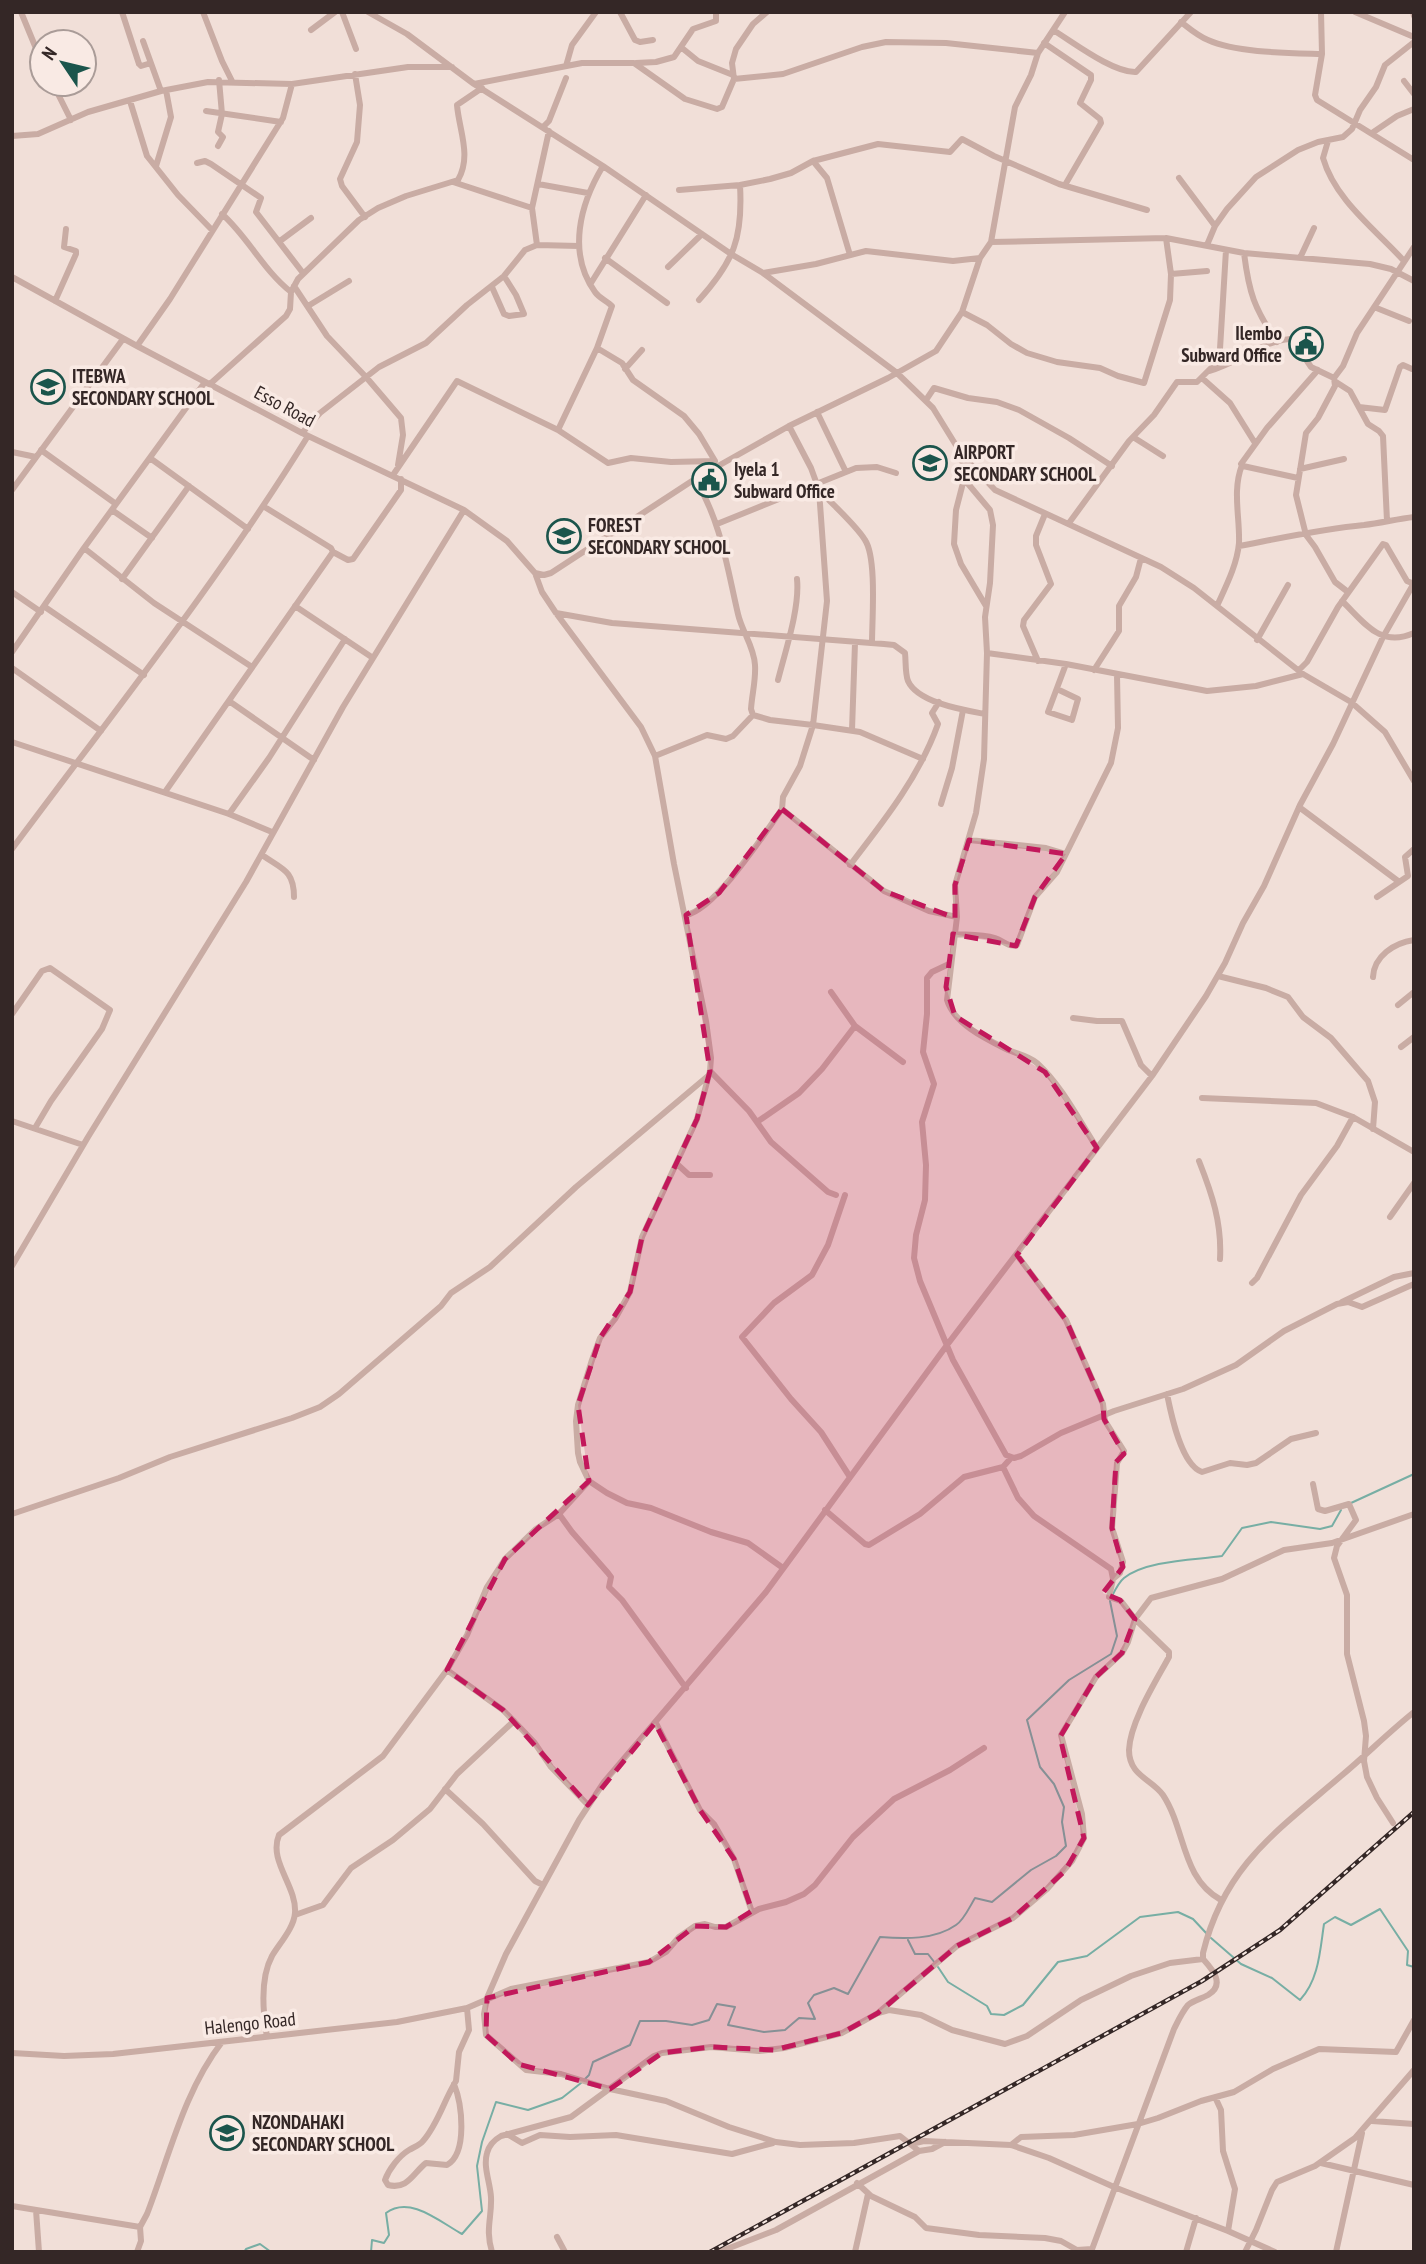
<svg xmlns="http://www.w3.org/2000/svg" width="1426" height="2264" font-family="'PT Sans Narrow',sans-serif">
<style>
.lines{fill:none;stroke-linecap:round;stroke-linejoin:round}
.stream{stroke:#77aea4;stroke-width:2}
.minor{stroke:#c9aca4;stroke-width:6}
.rail-casing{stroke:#342726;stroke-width:4.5}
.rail{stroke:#f9eae4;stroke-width:2;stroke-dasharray:5;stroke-linecap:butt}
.marked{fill:#c2185b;fill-opacity:0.2;stroke:#c2185b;stroke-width:5;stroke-dasharray:14 9;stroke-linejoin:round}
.labels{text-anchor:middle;stroke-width:7;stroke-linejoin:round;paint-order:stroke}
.poi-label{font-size:19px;font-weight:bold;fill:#342726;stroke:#f9eae4;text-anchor:start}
.street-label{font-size:19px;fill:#342726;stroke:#f9eae4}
</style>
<rect width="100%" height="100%" fill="#f1dfd8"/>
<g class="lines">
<path class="stream" d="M1351,1503l63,-29
M1112,1596c3,-6 7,-14 12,-18 22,-18 71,-18 98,-22l20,-28 29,-6 49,7 12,-3 9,-16
M1211,1938l30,26 31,14 28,22c19,-20 20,-50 24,-76l11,-7 16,8 29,-16 28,42 -1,14 7,2
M908,1940l7,14h13l7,9
M938,1967l10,15 39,24 4,8 13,1 19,-10 35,-43 29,-6 53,-39 38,-5 15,7 14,15
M585,2079l4,-4 4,-13 37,-17 10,-24h26l26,4 17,-5 8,-16 18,3 -7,18 36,7 21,-2 14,-12 16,1 -7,-16 6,-8 20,-7 14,6 32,-57c24,2 55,3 76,-12 8,-5 14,-19 19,-27l17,4 39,-32 25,-14 10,-10 -4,-24 2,-15 -10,-23 -14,-17 -13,-47 42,-40 42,-26 6,-18 -7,-35
M244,2252l2,-3 14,-5 11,8
M371,2252l1,-12 12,3 5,-8 -3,-22c24,-18 54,9 76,21l20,-23 -5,-45 5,-24 14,-40 32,8 34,-12 19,-15"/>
<path class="minor" d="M21,12l21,51
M122,12l17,52 2,2 10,-3
M203,12l19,49 10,20
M342,12l14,37
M368,12l39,22 67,50 129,82 128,88 32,19 134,100 36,35 29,47 33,35 166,77 33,21 109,86 48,28 34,30 29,49
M620,12l15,28 5,2 13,-2
M1321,12l1,42 -7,41 2,5 97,60
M1355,12l59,25
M1413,12l1,4
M1181,22c9,7 17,14 27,18 29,13 82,13 114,14
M311,30l24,-18
M1053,30c20,12 60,43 83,42l55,-60
M143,41l18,50
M1044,43l47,32v5l-11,23 20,16 1,4 -36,62
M682,48l16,13 35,14
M636,63l20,-1 18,-5 19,-28 23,-8v-9
M566,66l6,-21 24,-33
M355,74l5,31 -3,37 -17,37 2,7 23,31
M734,79l49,-5 79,-27 24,-5 60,1 92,10
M1404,81l10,13
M53,84l18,36
M474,84l108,-21h52l51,36 32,10 5,-2 12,-28 -2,-16 4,-14 17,-25 14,-12
M130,101l17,55 31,39 34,35
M206,111l75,11
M543,127l6,-6 17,-43
M1372,133l25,-17 17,-7
M12,136l26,-2 50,-22 73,-21 47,-9 84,2 116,-17h44
M1328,141l-5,17c12,42 53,72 81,103
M218,146l5,-9 -5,-5 4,-18 -3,-34
M813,161l14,17 23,77
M197,163l8,-2 6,3 50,34 -5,14 47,61
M156,166l15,-49 -5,-27
M603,166c-23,38 -36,87 -8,126 4,6 12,9 17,14l-15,42 25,15 11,17 51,36 15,18 16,27
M1179,178l36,48
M453,182l79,26
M538,184l50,9
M679,190l61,-5
M222,214c26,23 41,56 69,78
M280,241l31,-23
M991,242l24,-135 16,-32 7,-22 27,-41
M537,245l42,1
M1207,245l8,-19 12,-17 29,-32 42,-27 20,-8 25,-5 9,-8 8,-19 16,-23 9,-22 29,-23
M1244,253c5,40 10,55 33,89
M605,258l62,45
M1300,258l14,-30
M668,267l34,-33
M763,273l53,-9 50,-13 87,10 27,-3
M1171,274l36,-3
M12,277l125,69 165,87 162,77 43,31 28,32 7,19 14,21 85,114 14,29 19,108 32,157 5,37 -1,13 -13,48 -55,118 -12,55 -15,27 -15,19 -8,22 -14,45 -2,16 2,32 2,9 9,19 18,12 20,10 24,5 60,24 37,11 35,25
M591,283l55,-88
M294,286l33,50 39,41 35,41 2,17 -5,30
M492,287l12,27 5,2 15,-2 -8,-19 -12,-19
M699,300c35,-39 44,-62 41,-115l30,-6 21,-6 22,-12 65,-17 72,8 12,-13 32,17 65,28 88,26
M55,301l21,-47v-3l-12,-4 2,-18
M308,306l41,-25
M1374,307l35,14
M962,312l25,13 24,19 16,9 30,9 43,6 18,8 26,7 26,-83 1,-26 -5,-36
M137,346l33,-47 113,-181 9,-34
M625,369l17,-19
M1209,371c28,-7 52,-30 81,-32l5,4 16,24 23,11 1,8 -17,32 -12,15 -10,62 10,40 9,12 20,35 13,10
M1202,378l28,25 25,40
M1334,378l9,-12 14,-33 57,-86
M1336,382l14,9 18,33 11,7 4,5 4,85
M210,384l76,-68 4,-7 1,-17 7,-13 61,-59 19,-12 28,-12 52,-16c14,-24 1,-50 -1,-75l25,-17
M926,400l8,-12 34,10 29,4 22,8 50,28 43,28
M1359,407l26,3 15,-43 3,-2 9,4
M817,412l29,60
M558,430l39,-82
M302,433l18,-20 59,-46 47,-24 41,-38 37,-29 21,-26 12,-5 -5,-37 17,-77
M1133,437l30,19
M41,450l75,54
M12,452l24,5
M962,456l2,23 -8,31 -2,34 7,20 25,42
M150,458l98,71
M1300,469l44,-10
M393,475l64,-94 101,49 50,33 23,-5 40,4 44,-1
M1298,478l-55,-12 -2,-2 26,-36 51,-58
M695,479c26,42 32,88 43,135 4,18 16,32 17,51 1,15 -3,29 -4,44l2,6 17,5 43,5 14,-124 -8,-111 -8,-22 -22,-42
M964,479l26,31 3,15 -3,58 -5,34 2,36 -3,106 -8,54 -21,72 2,32 -10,83c7,24 39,39 61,50 10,4 21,6 29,13 25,23 42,57 60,85
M12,490l111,-151
M820,491c13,14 36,34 45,49 12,18 7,80 7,103
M112,510l40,28
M1069,523l60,-82 25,-26 23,-33h20l18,-18 5,-15 6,-99
M717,524l139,-56 21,-1 19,6
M1239,546c42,-8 83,-17 125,-21 17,-2 33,-6 50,-8
M84,548l70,55 98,64
M333,552l15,8 5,-1 48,-69v-11
M535,573l9,2 7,-2 144,-94 94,-53 99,-48 48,-27 26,-39 18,-54 11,-16 175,-4 78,15 126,11 21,5 23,12
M122,579l67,-93
M12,592l29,20
M1342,601c23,22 38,47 72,32
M295,606l78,52
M1217,606c9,-20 20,-41 22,-63 1,-26 -7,-52 3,-78
M45,607l99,68
M556,613l56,10 272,21 10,1 11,8c1,9 0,20 3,28 10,22 56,29 77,33
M1257,640l31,-55
M12,652l72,-104 121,-166
M987,653l79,11 141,27 49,-5 47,-12
M1038,661l-15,-35 1,-6 27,-36 -15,-39v-9l9,-22
M12,668l89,63
M1094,670l25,-39v-25l17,-29 5,-19
M1299,670l8,-8 31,-55 45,-63 3,1 21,36 7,3
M778,680c7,-28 22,-72 19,-101
M1057,689l21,10 -6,21 -24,-8 18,-48
M229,701l85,59
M852,730l3,-87
M12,742l217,72 43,18
M655,756l52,-21 19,4 7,-3 20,-21
M923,759l-63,-27 -47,-7 -13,41 -17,31 -1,12 102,82 45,20 28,6
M165,792l168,-240 -2,-4 -68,-42
M941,804l11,-36 11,-58
M1299,807l99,74
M229,814l40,-56 76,-119
M969,840l77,8 20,6
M12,849c101,-136 207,-269 296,-413
M262,855c20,14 32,15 32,42
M850,865c34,-44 69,-88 88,-141l-6,-11 7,-11
M1377,897l31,-21 -3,-19 9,-8
M686,915c30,-6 78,-81 96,-106
M953,934c14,1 29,0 42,4 9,3 12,9 22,7l18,-48 22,-25 54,-109 7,-35 -1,-53
M949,964l-17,8 -5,6v36l-4,38 11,32 -12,38 4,43 -1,35 -9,35 -2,23 6,23 33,79 53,95 8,3 7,-2 40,-23 53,-22 69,-22 53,-24 48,-34 53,-27 11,-2 14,5 52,-23
M1218,976l48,12 22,9 15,20 28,21 37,43 7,21 -2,27
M1373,977c1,-21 21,-34 41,-37
M831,992l24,34 48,36
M1398,1005l16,-13
M12,1014l30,-43 8,-3 60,42 -8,19 -51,72 -16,27
M1073,1018l24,3h25l19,44 11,11
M1401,1047l13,-10
M710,1071l39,40 22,31 57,50 8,3
M1202,1098l114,5 37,14 61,35
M12,1121l71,24
M757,1122l42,-29 23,-24 33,-43
M1199,1161c13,33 23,62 21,98
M677,1164l12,11h21
M845,1195l-17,50 -16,30 -38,28 -32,34 49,62 30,33 29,45
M1390,1217l24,-34
M1017,1255l49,65 37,84 2,17 19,30 -7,12 -5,65 11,34 -3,11 -7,6
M12,1266l76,-129 158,-255 97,-175 121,-197
M1252,1283l5,-5 44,-83 36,-49 16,-29
M1342,1302l52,-25 20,-4
M1167,1394c4,20 14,71 35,78l28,-9 17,2 9,-2 35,-24 25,-6
M1003,1467l15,31 16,18 77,53 2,10 -4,18 12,4 14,18 34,33v5c-13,24 -39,65 -40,93 0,26 23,29 34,45 23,35 18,83 58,105
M1313,1484l5,25 7,2 24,-7 7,16 -19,26 -3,12 13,37v59l17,67 2,15 -2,25 3,16 10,21 16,25
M825,1510l40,34 4,1 51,-31 44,-37 39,-10 8,-9
M12,1514l107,-36 51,-21 122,-39 28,-11 19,-13 102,-88 10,-13 39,-26 86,-80 132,-111
M559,1514l13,18 36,41 3,4 -2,10 13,13 64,88
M447,1670l56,40 31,32 17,25 37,38
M656,1723l44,87 14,14 20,35 18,53
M445,1789l38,35 52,57 8,4
M295,1915l28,-10 28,-37 42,-28 37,-31 27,-35 57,-53
M879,2012l78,-66 56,-28 34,-29 25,-28 12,-23 -2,-24 -21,-79 35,-58 26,-24 6,-11 7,-23 16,-21 71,-19 62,-29 48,-7 82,-29
M267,2037c-4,-24 -7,-59 5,-81 7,-12 22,-28 23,-43 2,-27 -27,-52 -16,-78l104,-79 64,-86 20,-35 20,-48 18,-28 31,-30 23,-15 30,-33
M12,2053l52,3 49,-2 284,-32 70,-14 44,-19 138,-27 17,-10 13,-15 16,-11 10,-2 10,3h11l33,-18 27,-7 18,-8 11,-9 38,-48 41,-38 56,-29 34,-22
M454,2084c8,20 14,69 -7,81l-21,-2c-13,10 -18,27 -38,22l-3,-5c4,-11 14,-24 24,-30 5,-3 11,-5 14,-9 15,-17 21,-41 33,-60l3,-29 10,-22 -2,-22
M1215,2097l6,13 2,41 12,38 -7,42
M1372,2121l42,3
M507,2134l15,9 18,-8 30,2 46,-2 116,19 41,-11
M945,2142l-13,7 -13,2 -19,-15 -46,7 -54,2 -24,-3 -47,-15 -63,-26 -56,-12 -49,-15 -35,-4 -40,-35 -2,-21 3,-16 19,-44 73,-134 25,-38 162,-190 181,-247 205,-269 54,-80 19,-33 18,-40 21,-37 36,-81 33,-61 50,-107 31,-54
M911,2144l13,-3 87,4 38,13 65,29 114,44 47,21
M1011,2145l10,-8 53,-2 64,-11 20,-6 43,-17 33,-9 39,-23 46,-20 77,3 18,-32
M1321,2163l93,22
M857,2183l14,13 44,21 11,11 53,7 66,3 16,3 16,9 15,-1
M12,2206l128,21 7,-13c22,-57 37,-123 75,-172
M36,2210l3,42
M557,2237l8,15
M137,2252l4,-11 -1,-14
M492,2252c-7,-23 0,-34 -1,-55 -1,-15 -8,-30 -4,-44 2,-8 7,-13 14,-17l70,-19 83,-61 8,-3 49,-6 48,4 25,-3 58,-15 36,-20 11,-3 32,5 31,15 53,14 22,-8 54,-36 50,-24 39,-13 33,-4
M719,2252l57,-22 143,-79
M855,2252l13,-58
M1091,2252l83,-223c4,-8 8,-17 14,-24 6,-5 13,-6 20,-10 18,-11 4,-26 -5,-36v-6c21,-87 74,-122 138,-177 25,-21 48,-44 73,-64
M1186,2252l10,-34
M1245,2252l11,-22 16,-40 5,-8 38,-16 40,-28 59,-68
M1336,2252l26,-119"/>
<g class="rail-casing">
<path id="rail" d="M710,2252l492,-271 78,-51 134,-118"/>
</g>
<use href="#rail" class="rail"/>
</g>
<path class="marked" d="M782,809l102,82 71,27v-33l14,-45 97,14 -31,43 -19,49 -63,-12 -7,53 9,29 90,56 52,76 -80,107 49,65 37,84 1,15 20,35 -8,8 -4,66 11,39 -20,26 17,7 15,19 -13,34 -26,24 -36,60 24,101 -19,33 -52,47 -56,28 -79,67 -36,20 -68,17 -63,-3 -49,6 -52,36 -92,-25 -32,-29 1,-37 162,-36 46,-36 31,1 26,-16 -18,-52 -34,-49 -45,-87 -67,82 -85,-95 -56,-40 58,-111 84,-78 -11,-76 22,-67 30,-46 12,-55 55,-118 13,-48 -24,-156 33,-22z"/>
<defs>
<g id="civic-ring" transform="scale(1.75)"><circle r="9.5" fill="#f9eae4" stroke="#1b554c" stroke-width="1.5"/><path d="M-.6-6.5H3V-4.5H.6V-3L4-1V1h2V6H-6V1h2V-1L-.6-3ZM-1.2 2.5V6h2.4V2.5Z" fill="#1b554c"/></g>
<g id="school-ring" transform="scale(1.75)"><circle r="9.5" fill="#f9eae4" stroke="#1b554c" stroke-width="1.5"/><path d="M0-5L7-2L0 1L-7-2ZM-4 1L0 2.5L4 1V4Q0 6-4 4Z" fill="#1b554c"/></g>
</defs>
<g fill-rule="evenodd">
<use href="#civic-ring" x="1306" y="344"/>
<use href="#school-ring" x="48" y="387"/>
<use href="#school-ring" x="930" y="463"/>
<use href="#civic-ring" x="709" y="480"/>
<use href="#school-ring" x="564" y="536"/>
<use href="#school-ring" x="227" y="2133"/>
</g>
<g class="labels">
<g class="poi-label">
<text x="1282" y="340" text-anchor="end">Ilembo<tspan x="1282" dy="22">Subward Office</tspan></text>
<text x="72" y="383">ITEBWA<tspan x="72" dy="22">SECONDARY SCHOOL</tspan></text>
<text x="954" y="459">AIRPORT<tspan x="954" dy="22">SECONDARY SCHOOL</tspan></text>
<text x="734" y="476">Iyela 1<tspan x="734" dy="22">Subward Office</tspan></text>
<text x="588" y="532">FOREST<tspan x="588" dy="22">SECONDARY SCHOOL</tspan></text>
<text x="252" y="2129">NZONDAHAKI<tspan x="252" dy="22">SECONDARY SCHOOL</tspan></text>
</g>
<g class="street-label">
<text transform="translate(285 406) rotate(28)" y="7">Esso Road</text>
<text transform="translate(250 2023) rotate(-6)" y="7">Halengo Road</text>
</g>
</g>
<rect width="1426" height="2264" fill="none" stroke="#342726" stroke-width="28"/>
<g transform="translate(63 63) rotate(305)"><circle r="33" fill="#f9eae4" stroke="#aa9c98" stroke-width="2"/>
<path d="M0-5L12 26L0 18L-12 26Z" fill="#1b554c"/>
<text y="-10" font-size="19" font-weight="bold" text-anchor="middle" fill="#342726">N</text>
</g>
</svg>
